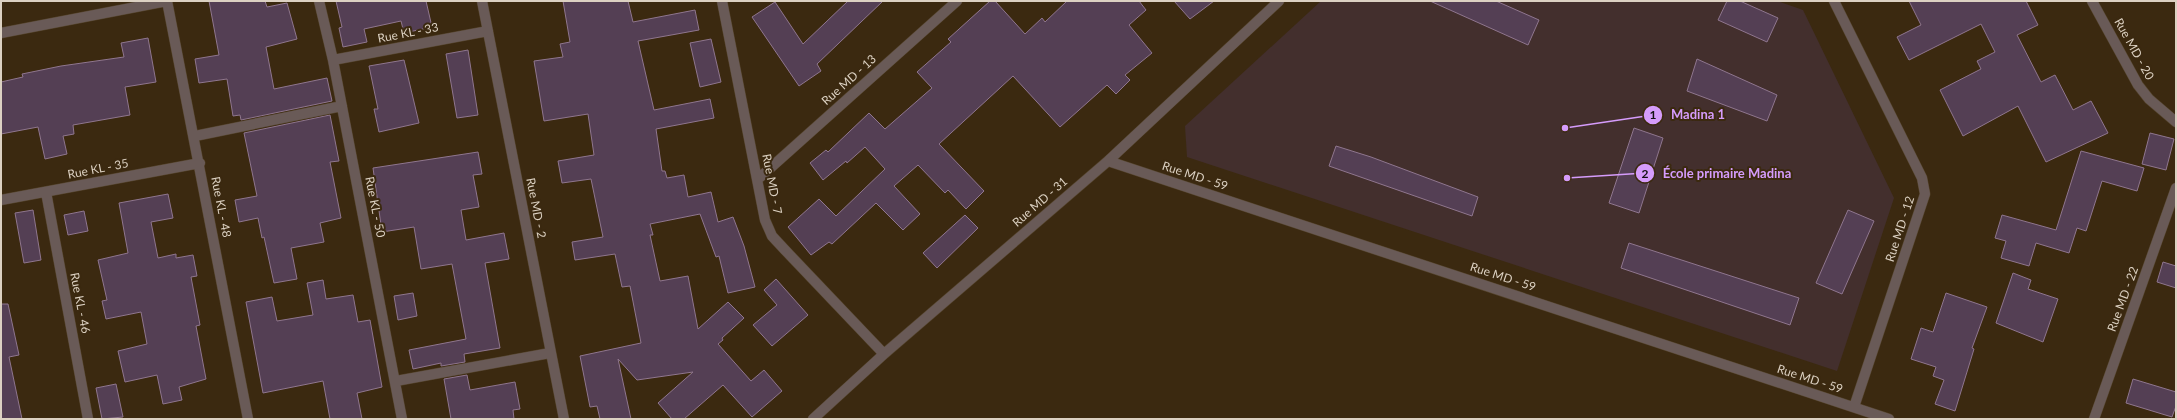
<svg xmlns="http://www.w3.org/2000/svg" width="2177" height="420" font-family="Lato,sans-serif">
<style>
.education{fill:#432f2d}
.building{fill:#543f54;stroke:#8f768e}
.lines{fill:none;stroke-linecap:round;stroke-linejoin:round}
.minor-casing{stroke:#55442c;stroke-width:11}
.minor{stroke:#695a57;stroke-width:10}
.labels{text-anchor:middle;stroke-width:4;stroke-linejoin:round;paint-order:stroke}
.street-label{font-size:12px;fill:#dcd1c2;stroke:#3b2910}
.leader{fill:none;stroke:#d59cfb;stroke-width:1.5}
.callout-dot{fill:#d59cfb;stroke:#3b2910;stroke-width:1.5}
.mark-label{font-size:12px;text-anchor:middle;font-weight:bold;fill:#111}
.callout-label{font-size:13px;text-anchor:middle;font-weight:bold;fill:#d59cfb;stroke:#3b2910;stroke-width:4;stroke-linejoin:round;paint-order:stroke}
</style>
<rect width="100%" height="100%" fill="#3b2910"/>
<path class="education" d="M1321,1h456l26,9 91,188 -57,173 -650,-214 -2,-31z"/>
<path class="building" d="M209,1h56l2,6 20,-4 10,36 -31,8 8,42 53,-11 5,23 -91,19 -1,-5 -7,1 -6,-37 -28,4 -4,-24 24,-4z
M336,1h90l6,26 -28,6 -3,-12 -37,8 3,13 -24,5 -4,-19 3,-1z
M563,1h65l5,21 62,-12 4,20 -61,11 16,69 56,-11 4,19 -58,11 6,42h3l2,7 17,-3 4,22 23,-5 7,30 15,-5 11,29 11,41 -27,6 -9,-37 -3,1 -16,-43 -50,10 3,11h-3l10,46 28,-5 10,53 30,-27 16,16 -22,20 1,2 -5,4 33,37 13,-11 18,21 -30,26 -29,-32 -39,34h-12l-14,-16 35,-31 -56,8 -19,-21 13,60h-31l-3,-13 -7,1 -10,-51 61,-13 -11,-57 -8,1 -7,-33 -40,6 -3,-18 31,-5 -12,-58 -29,4 -4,-22 36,-6 -6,-41 -44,7 -10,-60 29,-4 -3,-13 10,-2z
M848,1h35l-66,63 4,7 -22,15 -47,-69 23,-15 28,42z
M990,1h5l30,33 17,-16 3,4 22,-21h72l7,9 -17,15 23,28 -27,22 5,5 -14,14 -9,-9 -47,42 -47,-51 -74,68 45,47 -18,18 -18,-19 -3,3 -27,-28 -24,21 26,28 -17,16 -27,-27 -44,41 -3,-2 -18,13 -23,-28 31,-28 17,17 49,-47 -20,-22 -18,16 -1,-2 -23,19 -13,-17 16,-13 2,2 41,-39 16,16 47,-41 -15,-16 34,-30 -3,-3z
M1174,1h40l-24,18z
M1430,1h66l43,19 -11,25z
M1727,1h13l38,17 -11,24 -49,-22z
M1909,1h117l12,24 -21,10 24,47 14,-7 18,35 18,-9 17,32 -62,29 -28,-56 -55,30 -23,-46 41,-21 -4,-8 18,-9 -14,-28 -72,36 -12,-23 24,-12z
M148,38l8,44 -31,5 5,28 -57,10 1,9 -11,2 4,18 -22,5 -7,-32 -37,7v-52l22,-5 -1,-3 39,-8 63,-9 -3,-14z
M711,39l10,43 -21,5 -10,-44z
M468,50l10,65 -21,3 -11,-64z
M1697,59l80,36 -10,26 -80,-30z
M404,60l15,63 -40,9 -5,-23h4l-9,-43z
M330,115l9,46 -9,1 11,56 -21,5 4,19 -33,6 6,31 -23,4 -10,-46 -2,1 -4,-20 -19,4 -4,-22 22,-4 -13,-63z
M1634,128l29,10 -24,75 -30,-10z
M2150,133l24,6 -8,31 -24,-6z
M1336,146l35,11 107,40 -6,19 -143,-50z
M2081,151l63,17 -7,23 -35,-10 -16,50 -9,-3 -8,25 -33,-10 -7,23 -28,-8 5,-17 -11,-3 7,-23 54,15z
M478,152l4,22 -9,1 6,32 -18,3 5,30 38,-7 5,26 -24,4 15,85 -36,6 1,8 -24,4v-3l-28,6 -4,-19 57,-11 -14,-75 -31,5 -7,-42 -32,5 -9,-64z
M168,194l5,24 -22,4 7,36 18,-4v4l17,-3 4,21 -6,1 9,48 -4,1 10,53 -27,8 3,13 -19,4 -6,-29 -32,7 -7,-31 29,-7 -6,-32 -35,7 -4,-18 5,-1 -9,-40 30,-7 -9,-50z
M33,210l8,50 -17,3 -9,-50z
M1848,210l26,11 -32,73 -26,-11z
M84,211l4,20 -20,4 -4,-20z
M965,215l13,13 -41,40 -14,-15z
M1629,243l170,55 -9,27 -169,-57z
M2163,262l13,4v22l-19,-6z
M2013,273l18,7 -3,9 30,10 -15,43 -47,-19z
M776,279l32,36 -36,31 -19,-21 24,-20 -13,-15z
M323,280l3,19 27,-4 5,27 12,-2 12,67 -25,6 5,26h-32l-7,-38 -60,12 -17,-91 26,-5 5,24 36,-6 -6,-32z
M413,293l4,23 -19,4 -4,-24z
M1946,293l41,14 -15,41 2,1 -19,62 -20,-7 9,-24 -11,-4 3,-9 -25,-8 10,-31 12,4z
M1,304h7l11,51 -10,2 13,62h-21z
M467,375l3,15 45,-8 5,27 -7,1 1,9h-63l-7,-40z
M2133,379l43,13v14l-4,11 -46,-14z
M116,384l7,33 -21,2 -6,-31z"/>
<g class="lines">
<g class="minor-casing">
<path id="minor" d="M167,1l81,418
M319,1l14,59 69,359
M482,1l82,418
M722,1l43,219 7,16 13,14 99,104
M1834,1l88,177 3,16 -71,213
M2092,1l46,84 11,14 27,23
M1,33l166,-32
M333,60l155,-29
M195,136l147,-30
M1108,161l781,258
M758,179l199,-178
M46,192l42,227
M1,200l199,-37
M396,381l154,-28
M813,419l71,-65 224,-193 171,-160
M2094,419l82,-231"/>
</g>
<use href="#minor" class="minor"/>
</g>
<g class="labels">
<g class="street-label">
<text transform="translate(408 33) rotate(-11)" y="4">Rue KL - 33</text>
<text transform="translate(2134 49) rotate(61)" y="4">Rue MD - 20</text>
<text transform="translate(849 80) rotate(-42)" y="4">Rue MD - 13</text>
<text transform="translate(98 169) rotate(-11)" y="4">Rue KL - 35</text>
<text transform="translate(1195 176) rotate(18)" y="4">Rue MD - 59</text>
<text transform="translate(772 184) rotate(79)" y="4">Rue MD - 7</text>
<text transform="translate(1040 202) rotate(-41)" y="4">Rue MD - 31</text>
<text transform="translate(221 207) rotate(79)" y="4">Rue KL - 48</text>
<text transform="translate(375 207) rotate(79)" y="4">Rue KL - 50</text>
<text transform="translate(536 208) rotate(79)" y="4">Rue MD - 2</text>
<text transform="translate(1900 229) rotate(-72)" y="4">Rue MD - 12</text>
<text transform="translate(1503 277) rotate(18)" y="4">Rue MD - 59</text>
<text transform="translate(2123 299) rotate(-70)" y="4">Rue MD - 22</text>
<text transform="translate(80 303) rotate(79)" y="4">Rue KL - 46</text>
<text transform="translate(1810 379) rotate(18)" y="4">Rue MD - 59</text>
</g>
</g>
<path class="leader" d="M1565 128L1653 115M1567 178L1645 173"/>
<g class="callout-dot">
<circle cx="1565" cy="128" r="4"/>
<circle cx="1567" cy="178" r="4"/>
<circle cx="1653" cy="115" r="10"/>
<circle cx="1645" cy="173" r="10"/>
</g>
<g class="mark-label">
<text x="1653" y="119">1</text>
<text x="1645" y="178">2</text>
</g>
<g class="callout-label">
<text x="1698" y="119">Madina 1</text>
<text x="1727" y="178">École primaire Madina</text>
</g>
<rect width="2177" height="420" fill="none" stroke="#dcd1c2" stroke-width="4"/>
</svg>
